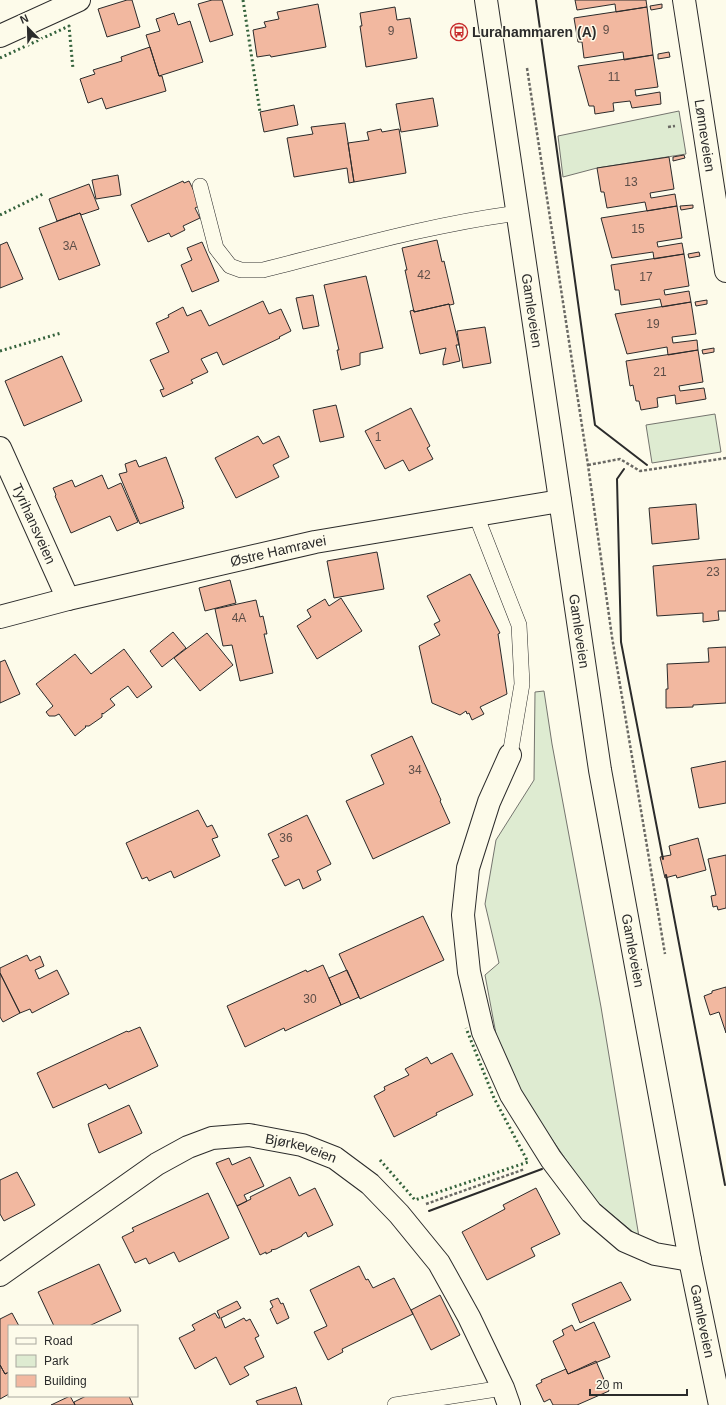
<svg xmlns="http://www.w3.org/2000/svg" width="726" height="1405" font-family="Arial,sans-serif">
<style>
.green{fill:#deebd1;stroke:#74746e}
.building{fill:#f2b8a0;stroke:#2b2b2b}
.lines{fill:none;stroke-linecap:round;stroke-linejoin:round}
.service-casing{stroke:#2b2b2b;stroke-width:16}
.minor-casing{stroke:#2b2b2b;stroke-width:24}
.secondary-casing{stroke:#2b2b2b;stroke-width:24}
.path{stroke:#6a6964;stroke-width:2.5;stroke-dasharray:3 2;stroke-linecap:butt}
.service{stroke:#fdfbea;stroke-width:15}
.minor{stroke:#fdfbea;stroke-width:22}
.secondary{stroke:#fdfbea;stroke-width:22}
.hedge{stroke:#34623c;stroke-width:3;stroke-dasharray:2 3;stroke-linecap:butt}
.wall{stroke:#2b2b2b;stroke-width:2}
.labels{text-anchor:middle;stroke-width:3;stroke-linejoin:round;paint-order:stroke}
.number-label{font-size:12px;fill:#5d4e48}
.poi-label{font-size:14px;font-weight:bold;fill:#2b2b2b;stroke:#fdfbea;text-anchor:start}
.street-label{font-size:14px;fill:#2b2b2b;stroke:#fdfbea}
</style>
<rect width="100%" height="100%" fill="#fdfbea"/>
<path class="green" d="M679,111l7,43 -89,14 -34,9 -5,-41z
M715,414l6,38 -69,11 -6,-38z
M544,691l8,53 49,263 38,230 -46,-38 -66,-96 -28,-53 -14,-75 14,-12 -14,-59 11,-64 38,-60 1,-88z"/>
<path class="building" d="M127,0h5l8,27 -33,10 -9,-28z
M212,0h10l11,35 -23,7 -12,-38z
M575,0h71l1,7 -31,5 -1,-8 -38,6z
M318,4l8,43 -55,10 -1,-2 -13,2 -4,-27 13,-3 -2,-5 15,-3 -2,-7z
M662,4v4l-11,2 -1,-4z
M395,7l2,13 13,-2 7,40 -51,9 -6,-41h2l-2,-13z
M647,7l6,48 -29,5 -1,-8 -39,6 -2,-16h-4l-4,-24z
M174,13l4,12 12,-4 13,41 -44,14 -13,-41 14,-4 -4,-12z
M150,47l9,29h3l4,15 -60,18 -4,-11 -14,5 -8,-24 15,-5 -2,-4 29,-9 -1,-4z
M669,52l1,5 -12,2v-5z
M653,55l5,32 -23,3 1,6 24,-4 1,12 -29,4 -2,-7 -17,2 1,8 -19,3 -1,-8h-5l-11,-40z
M433,98l5,28 -37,6 -5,-28z
M294,105l4,20 -34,7 -4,-20z
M345,123l9,59 -5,1 -2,-15 -53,9 -7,-39 26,-4 -2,-7z
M381,129l1,3 17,-3 7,44 -52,9 -6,-39 21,-3 -2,-8z
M684,155l1,3 -12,3v-4z
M669,157l5,32 -24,4 1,5 24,-4 2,12 -30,5 -2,-9 -38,6 -3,-16h-3l-4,-24z
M118,175l3,20 -25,4 -4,-19z
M183,181l1,2 5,-2 12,24 -6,3 5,10 -17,8 2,4 -14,7 -2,-4 -21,9 -17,-37z
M89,184l10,25 -18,6 -1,-2 -23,8 -8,-22z
M693,205v3l-12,2 -1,-4z
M677,206l5,32 -25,4 1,5 24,-4 2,11 -30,5 -1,-7 -41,6 -11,-40z
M80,213l20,52 -41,15 -20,-52z
M437,240l5,22 2,-1 10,43 -4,1 -1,-1 -35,8 -9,-42h2l-5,-22z
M7,242l16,37 -23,9v-43z
M202,242l17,39 -27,11 -11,-27 11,-5 -5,-12z
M699,252l1,4 -11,2 -1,-4z
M684,254l5,32 -25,4 1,5 24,-4 2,11 -29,5 -2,-8 -39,6 -2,-15h-4l-4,-25z
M366,276l17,72 -23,5v12l-19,5 -4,-20h2l-15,-65z
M313,295l6,31 -16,3 -7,-31z
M707,300v4l-11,2 -1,-4z
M263,301l6,13 12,-5 10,22 -12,6 1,1 -57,27 -6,-13 -16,7 7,13 -17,8 2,3 -30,14 -3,-7 4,-1 -14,-29 19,-8 -13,-29 13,-6 -1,-2 15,-8 4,9 14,-6 8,16z
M691,302l5,32 -24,3 1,6 24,-3 1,10 -30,5 -1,-8 -40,7 -12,-40z
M449,304l10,41h-3l4,16 -17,4v-4l3,-13 -26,6 -10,-43 4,-1v2z
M485,327l6,36 -28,5 -6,-37z
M714,348v4l-11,2 -1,-4z
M698,350l5,32 -24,4 1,5 24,-3 2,11 -30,5 -1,-9 -18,3 1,9 -17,3 -2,-9h-3l-3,-16 -3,1 -4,-25z
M62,356l20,45 -58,25 -19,-45z
M336,405l8,32 -24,5 -7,-32z
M411,408l19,38 -3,2 6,11 -24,12 -6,-11 -18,9 -20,-38z
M258,436l5,8 16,-8 10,21 -16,8 6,12 -43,21 -21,-40z
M166,457l17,45h-1l2,6 -44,16 -21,-50 8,-2 -2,-8 11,-4 3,7z
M102,475l6,14 13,-6 17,39 -21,9 -7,-15 -39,17 -16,-37 1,-1 -3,-7 19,-8 3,7z
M696,504l3,35 -47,5 -3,-36z
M377,552l7,37 -50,9 -7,-37z
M726,559v52h-8l1,9 -16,2v-9l-46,3 -4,-50z
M470,574l30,59 -2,1 9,60 -27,13 4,7 -12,6 -3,-7 -2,1 -1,-3 -6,4 -28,-12 -13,-57 21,-11 -6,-11 6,-3 -13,-25z
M230,580l6,23 -31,8 -6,-23z
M341,598l21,33 -45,28 -20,-33 14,-9 -4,-7 18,-11 4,7z
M256,600l4,17 3,-1 4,18h-3l9,39 -33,8 -8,-36 -9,1 -8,-37z
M173,632l13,16 -24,19 -12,-16z
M207,633l26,32 -33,26 -26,-33z
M726,647v56l-33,2v2l-27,1v-19h2l-1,-25 42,-2 -1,-14z
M124,649l28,38 -15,11 -9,-12 -18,13 5,6 -12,9 -1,-1v4l-13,9h-4l1,1 -11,9 -16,-22 -4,2h-6l-3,-4 7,-6 -17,-22 39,-30 16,20z
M5,660l15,34 -20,9v-41z
M412,736l29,64 -1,1 10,22 -77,36 -27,-58 38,-17 -13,-29z
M726,761v42l-27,5 -8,-40z
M198,810l9,17 5,-2 6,12 -6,2 8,17 -46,22 -3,-7 -22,10 -2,-4 -5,2 -16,-36z
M307,815l24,49 -14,7 4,9 -18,9 -4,-10 -14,7 -13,-26 7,-3 -11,-23z
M698,838l8,32 -29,8 -1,-3 -11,3 -5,-21 11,-2 -2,-9z
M726,855v53l-8,2 -1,-4 -4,1 -2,-11 5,-1 -8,-36z
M423,916l21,44 -84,39 -21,-45z
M27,955l3,6 10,-5 4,10 -9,4 4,9 18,-9 12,24 -37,19 -2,-4 -10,4 -20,-40v-5z
M323,965l18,40 -56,26 -1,-3 -39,19 -18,-41 79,-36 1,2z
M347,970l12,27 -18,8 -12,-27z
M0,973l20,40 -17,9 -3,-5z
M726,988v45l-7,-21 -9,3 -6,-19 8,-3v-2l14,-4z
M140,1027l18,39 -49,23 -3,-5 -53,24 -16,-35 90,-42 1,1z
M452,1053l21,42 -37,18 1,2 -43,22 -20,-41 11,-6 -1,-3 25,-12 -4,-6 22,-12 4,7z
M129,1105l13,28 -43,20 -9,-22 -2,-7z
M250,1157l14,29 -20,9 3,6 -10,5 -21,-43 13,-5 3,7z
M17,1172l18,33 -31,16 -4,-7v-34z
M290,1177l9,19 16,-8 18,37 -25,12 -2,-5 -4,3v1l-26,13 -5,1 1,1 -6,3v-2l-6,3 -23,-49 14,-7 -1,-2z
M536,1188l24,46 -29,14 4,8 -48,24 -25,-48 43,-23 -2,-4z
M208,1193l21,45 -50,24 -5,-10 -25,12 -3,-6 -11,5 -13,-26 12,-6 -2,-3z
M99,1264l22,47 -32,15h-35l-16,-34z
M359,1266l7,14 2,-1 5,9 21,-10 19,36 -71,35 1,3 -15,8 -14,-28 13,-6 -17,-36z
M621,1282l10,18 -51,23 -8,-19z
M440,1295l20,40 -29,15 -20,-40z
M278,1298l3,6 2,-1 6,15 -12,6 -7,-15 3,-2 -3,-6z
M237,1301l4,7 -20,10 4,10 19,-10 2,3 4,-2 9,17 -4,2 9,19 -20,10 5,8 -19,10 -14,-28 -21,12 -16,-31 16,-8 -3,-5 23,-12 3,5h2l-3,-7z
M12,1313l7,13h-10v46l-4,2 -5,-9v-46z
M594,1322l16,35 -42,17 -15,-33 11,-6 -2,-5 10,-5 3,6z
M596,1361l13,30 -32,14h-24l-3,-6 -6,3 -8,-17 6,-3 -1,-2 25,-11 2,5z
M0,1365l5,9 4,-2v22l-9,5z
M296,1387l6,18h-44l-2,-4z
M70,1396l5,9h-24z
M86,1396h43l4,9h-58l-1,-3z"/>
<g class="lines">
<g class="service-casing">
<path id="service" d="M200,186l16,62 14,18 11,4h22c84,-21 169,-46 255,-57
M476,515l43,110 3,59 -12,71
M395,1405l108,-17"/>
</g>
<g class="minor-casing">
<g id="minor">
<path id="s1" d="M684,0l42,271"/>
<path d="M0,36l79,-36"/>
<path id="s2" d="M0,448l68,151"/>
<path id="s3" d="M0,617l68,-18 247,-57 245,-41"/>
<path d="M510,755l-21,47 -21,66 -5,47 6,57 14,60 28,63 40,64 40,53 34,29 30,13 35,6"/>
<path id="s4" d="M0,1275l157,-111 31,-17 24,-9 37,-3 53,10 33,13 35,26 29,30 40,49 30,54 34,71 6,17"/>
</g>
</g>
<g class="secondary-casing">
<g id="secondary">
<path id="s5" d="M486,0l114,770 90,490 30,145"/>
</g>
</g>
<path class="path" d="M527,68l61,397 24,172 53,317
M668,127l7,-1
M588,465l32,-6 20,12 86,-13
M426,1204l99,-35"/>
<use href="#service" class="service"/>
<use href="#minor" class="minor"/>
<use href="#secondary" class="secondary"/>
<path class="hedge" d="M243,0l17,112
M0,58l69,-32 4,43
M0,215l43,-21
M0,351l61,-18
M380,1160l35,40 113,-38 -34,-64 -28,-70"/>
<path class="wall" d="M536,0l59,425 52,40
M624,469l-7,10 4,163 42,217
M666,875l59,310
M429,1211l113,-42"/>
</g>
<defs>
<g id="bus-ring" transform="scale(0.9)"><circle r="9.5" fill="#fdfbea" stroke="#c62828" stroke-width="1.5"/><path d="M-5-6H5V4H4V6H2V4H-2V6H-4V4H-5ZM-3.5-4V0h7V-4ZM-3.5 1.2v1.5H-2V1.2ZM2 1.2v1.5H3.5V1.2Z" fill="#c62828"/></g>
</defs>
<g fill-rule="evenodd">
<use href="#bus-ring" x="459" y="32"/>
</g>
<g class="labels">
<g class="number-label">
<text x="606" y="34">9</text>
<text x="391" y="35">9</text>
<text x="614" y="81">11</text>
<text x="631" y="186">13</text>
<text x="638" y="233">15</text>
<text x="70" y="250">3A</text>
<text x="424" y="279">42</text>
<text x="646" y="281">17</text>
<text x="653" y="328">19</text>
<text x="660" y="376">21</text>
<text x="378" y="441">1</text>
<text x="713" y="576">23</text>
<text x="239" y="622">4A</text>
<text x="415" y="774">34</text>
<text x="286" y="842">36</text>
<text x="310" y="1003">30</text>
</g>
<g class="poi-label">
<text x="472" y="37">Lurahammaren (A)</text>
</g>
<g class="street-label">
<text dy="5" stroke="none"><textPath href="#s1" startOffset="137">Lønneveien</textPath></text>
<text dy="5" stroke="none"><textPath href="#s5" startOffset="314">Gamleveien</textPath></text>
<text dy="5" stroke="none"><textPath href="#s2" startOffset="83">Tyrihansveien</textPath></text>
<text dy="5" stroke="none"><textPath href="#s3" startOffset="286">Østre Hamravei</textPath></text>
<text dy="5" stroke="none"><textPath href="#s5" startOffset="638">Gamleveien</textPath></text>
<text dy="5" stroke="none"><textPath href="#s5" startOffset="962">Gamleveien</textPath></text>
<text dy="5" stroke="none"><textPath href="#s4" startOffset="344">Bjørkeveien</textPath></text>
<text dy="5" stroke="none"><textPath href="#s5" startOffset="1339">Gamleveien</textPath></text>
</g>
</g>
<rect x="8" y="1325" width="130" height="72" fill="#fdfbea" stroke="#a9a89e"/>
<rect x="16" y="1338" width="20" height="6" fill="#fdfbea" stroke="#a9a89e"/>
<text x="44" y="1345" font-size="12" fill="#2b2b2b">Road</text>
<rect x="16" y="1355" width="20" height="12" fill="#deebd1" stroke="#a9a89e"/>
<text x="44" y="1365" font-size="12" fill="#2b2b2b">Park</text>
<rect x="16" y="1375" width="20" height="12" fill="#f2b8a0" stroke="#a9a89e"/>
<text x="44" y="1385" font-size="12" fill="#2b2b2b">Building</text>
<g transform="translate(28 28) rotate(337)" stroke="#fdfbea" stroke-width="3" paint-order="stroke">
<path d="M0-3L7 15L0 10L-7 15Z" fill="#2b2b2b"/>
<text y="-6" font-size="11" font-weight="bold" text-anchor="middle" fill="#2b2b2b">N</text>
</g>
<path d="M590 1389v6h97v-6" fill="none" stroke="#2b2b2b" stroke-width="2"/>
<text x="596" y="1389" font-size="12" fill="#2b2b2b" stroke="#fdfbea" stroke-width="3" paint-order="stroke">20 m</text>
</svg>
